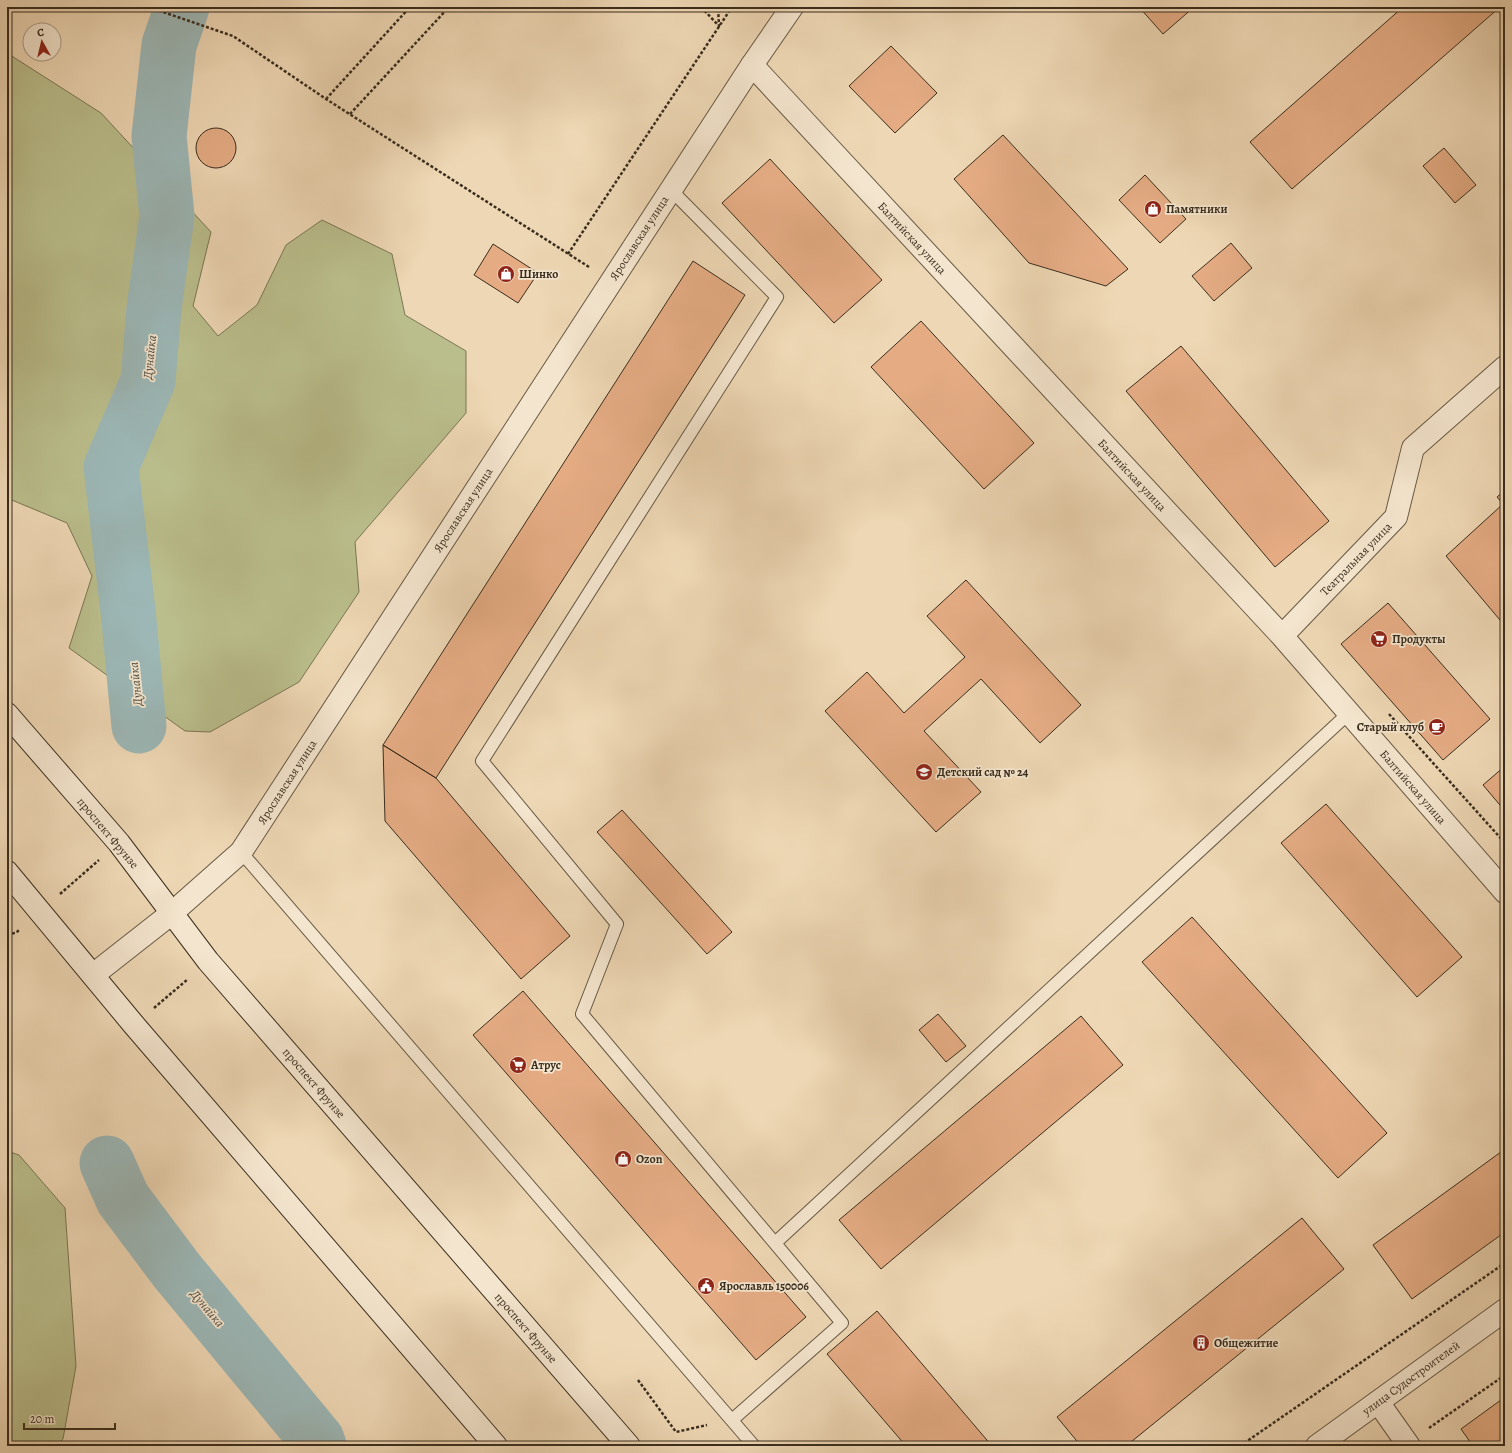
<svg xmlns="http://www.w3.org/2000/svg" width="1512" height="1453" font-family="Alegreya,serif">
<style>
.green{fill:#babe8c;stroke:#7a7655}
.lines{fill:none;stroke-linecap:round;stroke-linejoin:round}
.river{stroke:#9cb7b6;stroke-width:55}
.building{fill:#e5ac84;stroke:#392d1e}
.service-casing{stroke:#665844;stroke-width:14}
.minor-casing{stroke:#665844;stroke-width:24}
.tertiary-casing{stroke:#665844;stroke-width:24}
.secondary-casing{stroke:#392d1e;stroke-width:24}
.path{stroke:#392d1e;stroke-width:2.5;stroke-dasharray:3 2;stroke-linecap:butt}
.service{stroke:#f4e5ce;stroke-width:12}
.minor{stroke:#f4e5ce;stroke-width:22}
.tertiary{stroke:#f4e5ce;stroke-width:22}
.secondary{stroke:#f4e5ce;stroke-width:22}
.labels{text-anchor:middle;stroke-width:3.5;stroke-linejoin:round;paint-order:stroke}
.poi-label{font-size:12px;font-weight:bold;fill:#392d1e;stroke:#f4e5ce;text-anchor:start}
.street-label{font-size:12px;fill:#392d1e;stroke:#f4e5ce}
.water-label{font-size:13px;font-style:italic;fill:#525044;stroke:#f4e5ce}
</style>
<rect width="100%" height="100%" fill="#eed7b4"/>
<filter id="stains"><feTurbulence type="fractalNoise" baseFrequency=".005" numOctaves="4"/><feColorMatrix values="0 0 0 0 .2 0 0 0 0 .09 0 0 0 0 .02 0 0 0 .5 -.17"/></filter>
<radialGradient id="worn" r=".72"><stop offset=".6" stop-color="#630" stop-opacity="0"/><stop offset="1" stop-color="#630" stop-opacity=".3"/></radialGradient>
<path class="green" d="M7,53l94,60 110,119 -18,74 25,30 39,-31 29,-60 36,-25 70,34 13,61 61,36v62l-111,129 4,50 -60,90 -89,50 -25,-1 -116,-83 23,-72 -25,-53 -60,-25z
M7,1151l12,4 46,53 11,158 -13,73 -7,7h-49z"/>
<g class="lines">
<path class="river" d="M139,726l-11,-115 -17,-144 37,-86 6,-73 13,-92 -8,-80 10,-91 13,-38
M107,1163l16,36 54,72 140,169 2,6"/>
</g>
<path class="building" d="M1139,7h55l-31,27z
M1403,7h97l-208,182 -42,-47z
M891,46l46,47 -42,40 -46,-47z
M196 148a20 20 0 1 1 40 0a20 20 0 1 1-40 0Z
M1003,135l125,134 -22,17 -77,-23 -75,-84z
M1444,148l32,37 -21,18 -32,-37z
M770,159l112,121 -48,43 -112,-120z
M1145,175l41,44 -26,24 -41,-43z
M1231,243l21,25 -38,33 -22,-25z
M493,244l45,29 -20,30 -44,-28z
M693,261l52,34 -309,483 -53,-33z
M921,321l113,122 -50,46 -113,-122z
M1181,346l148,175 -54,46 -149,-176z
M1505,490v136l-59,-70 57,-52 -6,-7z
M966,580l115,125 -41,38 -59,-64 -57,52 57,61 -45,40 -111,-121 42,-39 37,41 61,-56 -38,-41z
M1388,603l102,116 -47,41 -102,-116z
M383,745l53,33 134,158 -49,43 -136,-158z
M1505,766v45l-22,-26z
M1326,804l136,153 -45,40 -136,-154z
M622,810l110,122 -25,22 -110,-122z
M1192,917l195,216 -49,45 -196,-216z
M523,991l283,326 -50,43 -283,-325z
M938,1014l28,32 -20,16 -27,-32z
M1081,1016l42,49 -242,204 -42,-49z
M1505,1149v83l-93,67 -39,-54z
M1302,1218l42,51 -218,177h-45l-24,-29z
M877,1311l115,135h-86l-79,-92z
M1505,1397v49h-32l-12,-17z"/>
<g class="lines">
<g class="service-casing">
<path id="service" d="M671,190l106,107 -295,464 135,163 -35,90 260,309 -110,97
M241,852l513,594
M775,1243l574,-530"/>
</g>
<g class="minor-casing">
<path id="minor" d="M752,65l530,571 223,256
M1282,636l114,-119 17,-69 92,-81
M1378,1402l31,44"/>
</g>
<g class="tertiary-casing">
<path id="tertiary" d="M93,975l79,-62 69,-61 511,-787 40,-58
M1317,1446l188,-136"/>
</g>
<g class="secondary-casing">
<path id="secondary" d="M7,714l112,129 89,118 421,485
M7,872l127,153 362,421"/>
</g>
<path class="path" d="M139,7l18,3 76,26 93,63 263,168
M701,7l18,19 -1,-19
M326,99l84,-92
M350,114l99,-107
M568,254l164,-247
M1389,714l116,129
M60,894l39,-34
M7,934l9,-1 4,-4
M154,1008l34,-29
M638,1380l38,52 31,-7
M1429,1428l76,-53
M1240,1446l265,-183"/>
<use href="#service" class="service"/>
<use href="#minor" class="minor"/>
<use href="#tertiary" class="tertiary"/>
<use href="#secondary" class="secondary"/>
</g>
<defs>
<g id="shop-disc" transform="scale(0.9)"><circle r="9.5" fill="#8f2418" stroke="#f4e5ce"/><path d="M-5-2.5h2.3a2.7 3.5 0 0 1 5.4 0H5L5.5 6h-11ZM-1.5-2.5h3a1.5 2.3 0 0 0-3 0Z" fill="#fff"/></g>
<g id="supermarket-disc" transform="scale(0.9)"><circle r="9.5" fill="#8f2418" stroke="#f4e5ce"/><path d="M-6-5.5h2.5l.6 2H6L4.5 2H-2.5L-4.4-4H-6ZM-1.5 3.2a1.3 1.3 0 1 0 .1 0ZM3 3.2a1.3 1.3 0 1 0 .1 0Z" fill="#fff"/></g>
<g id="cafe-disc" transform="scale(0.9)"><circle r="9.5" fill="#8f2418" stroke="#f4e5ce"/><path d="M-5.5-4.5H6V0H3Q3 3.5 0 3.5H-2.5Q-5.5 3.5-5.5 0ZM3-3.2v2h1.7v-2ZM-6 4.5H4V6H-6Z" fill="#fff"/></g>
<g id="school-disc" transform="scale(0.9)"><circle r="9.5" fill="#8f2418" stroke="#f4e5ce"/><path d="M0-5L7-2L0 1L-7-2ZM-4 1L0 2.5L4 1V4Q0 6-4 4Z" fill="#fff"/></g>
<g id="civic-disc" transform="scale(0.9)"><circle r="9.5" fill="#8f2418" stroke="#f4e5ce"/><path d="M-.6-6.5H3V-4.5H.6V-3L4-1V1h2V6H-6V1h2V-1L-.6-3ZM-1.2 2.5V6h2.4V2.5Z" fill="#fff"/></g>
<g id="building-disc" transform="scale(0.9)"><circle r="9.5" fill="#8f2418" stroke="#f4e5ce"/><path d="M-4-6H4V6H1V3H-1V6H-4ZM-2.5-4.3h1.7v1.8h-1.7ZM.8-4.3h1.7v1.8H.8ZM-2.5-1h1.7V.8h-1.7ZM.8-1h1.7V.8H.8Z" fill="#fff"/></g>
</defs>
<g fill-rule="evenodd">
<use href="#shop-disc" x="1153" y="209"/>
<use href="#shop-disc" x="506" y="274"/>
<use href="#supermarket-disc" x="1379" y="639"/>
<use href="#cafe-disc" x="1437" y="727"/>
<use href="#school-disc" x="924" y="772"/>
<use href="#supermarket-disc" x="518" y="1065"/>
<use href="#shop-disc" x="623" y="1159"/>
<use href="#civic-disc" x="706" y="1286"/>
<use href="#building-disc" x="1201" y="1343"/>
</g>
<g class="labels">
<g class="poi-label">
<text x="1166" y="213">Памятники</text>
<text x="519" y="278">Шинко</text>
<text x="1392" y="643">Продукты</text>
<text x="1424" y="731" text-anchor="end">Старый клуб</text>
<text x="937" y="776">Детский сад № 24</text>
<text x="531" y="1069">Атрус</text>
<text x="636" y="1163">Ozon</text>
<text x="719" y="1290">Ярославль 150006</text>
<text x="1214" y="1347">Общежитие</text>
</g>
<g class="street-label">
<text transform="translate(639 238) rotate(-57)" y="4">Ярославская улица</text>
<text transform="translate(912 238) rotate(47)" y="4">Балтийская улица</text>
<text transform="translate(1132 475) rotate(47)" y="4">Балтийская улица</text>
<text transform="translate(463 510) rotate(-57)" y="4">Ярославская улица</text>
<text transform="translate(1356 559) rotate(-46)" y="4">Театральная улица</text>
<text transform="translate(287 782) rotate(-57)" y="4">Ярославская улица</text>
<text transform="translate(1413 787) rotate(49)" y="4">Балтийская улица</text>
<text transform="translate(108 833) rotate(50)" y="4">проспект Фрунзе</text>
<text transform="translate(314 1083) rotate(49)" y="4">проспект Фрунзе</text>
<text transform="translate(526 1328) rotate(49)" y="4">проспект Фрунзе</text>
<text transform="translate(1411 1378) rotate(-36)" y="4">улица Судостроителей</text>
</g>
<g class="water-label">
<text transform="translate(149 357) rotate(-84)" y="5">Дунайка</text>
<text transform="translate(135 684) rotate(-96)" y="5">Дунайка</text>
<text transform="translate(208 1308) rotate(50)" y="5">Дунайка</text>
</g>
</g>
<rect width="1512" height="1453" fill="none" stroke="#eed7b4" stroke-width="24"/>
<rect x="8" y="8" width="1496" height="1437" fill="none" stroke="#392d1e" stroke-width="2"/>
<rect x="12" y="12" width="1488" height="1429" fill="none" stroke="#392d1e"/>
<g transform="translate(42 42) rotate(352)"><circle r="19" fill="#f4e5ce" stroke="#a99b88"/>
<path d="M0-3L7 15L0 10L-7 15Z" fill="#8f2418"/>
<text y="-6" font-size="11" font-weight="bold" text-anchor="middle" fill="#392d1e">С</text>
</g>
<path d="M24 1423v6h91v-6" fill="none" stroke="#392d1e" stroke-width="2"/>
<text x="30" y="1423" font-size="12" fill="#392d1e" stroke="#f4e5ce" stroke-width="3" paint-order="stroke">20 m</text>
<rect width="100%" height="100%" filter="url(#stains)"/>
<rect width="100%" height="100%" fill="url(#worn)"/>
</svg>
